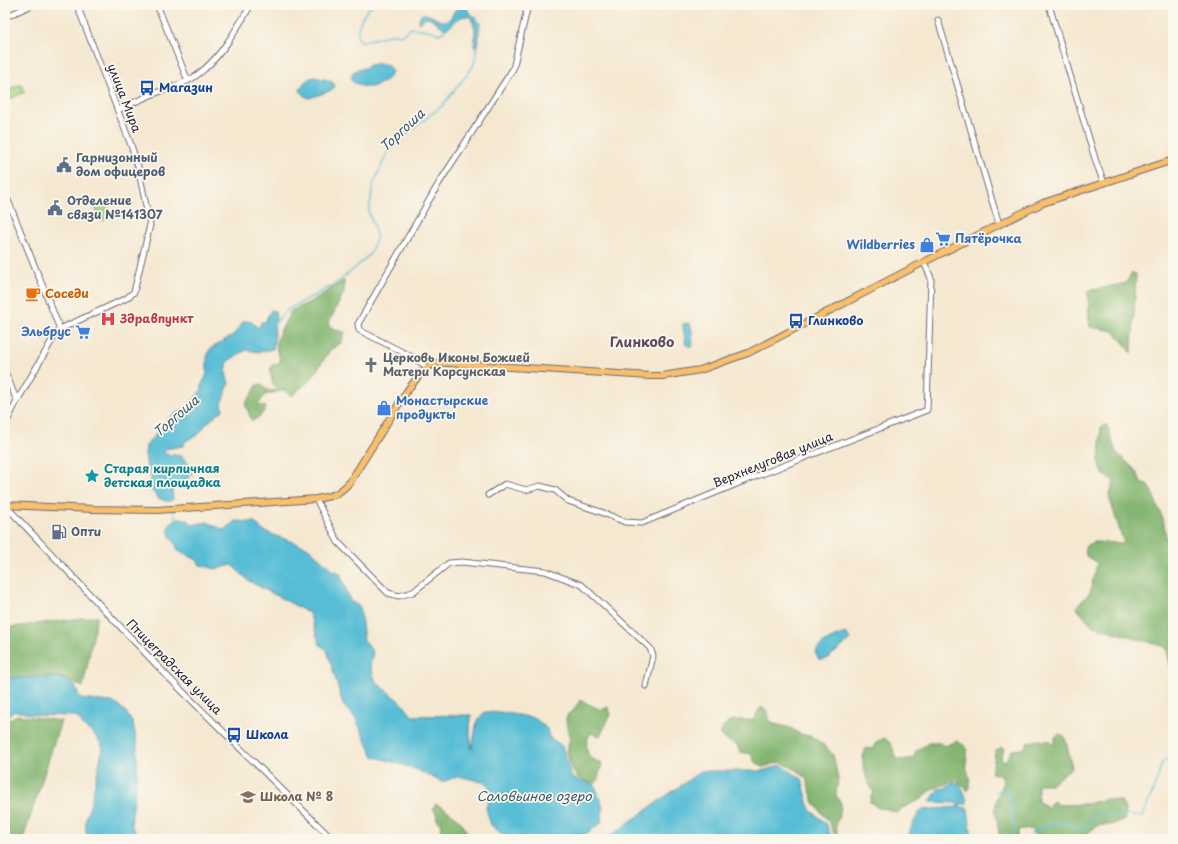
<svg xmlns="http://www.w3.org/2000/svg" width="1178" height="844" font-family="'Playpen Sans',sans-serif">
<style>
.green{fill:#a6d583;stroke:#647c5f}
.forest{fill:#84b671;stroke:#536c56}
.water{fill:#57bdd5;stroke:#3c7088}
.lines{fill:none;stroke-linecap:round;stroke-linejoin:round}
.stream{stroke:#57bdd5;stroke-width:1.5}
.minor-casing{stroke:#6c6770;stroke-width:7}
.major-casing{stroke:#6c6770;stroke-width:8}
.minor{stroke:#fff;stroke-width:5}
.major{stroke:#f8bf6c;stroke-width:6}
.labels{text-anchor:middle;stroke-width:3.5;stroke-linejoin:round;paint-order:stroke}
.transit-label{font-size:12px;font-weight:bold;fill:#164399;stroke:#fbf7ec;text-anchor:start}
.street-label{font-size:12px;fill:#22223b;stroke:#fbf7ec}
.service-label{font-size:12px;font-weight:bold;fill:#4e5e75;stroke:#fbf7ec;text-anchor:start}
.shop-label{font-size:12px;font-weight:bold;fill:#366cbe;stroke:#fbf7ec;text-anchor:start}
.food-label{font-size:12px;font-weight:bold;fill:#c56008;stroke:#fbf7ec;text-anchor:start}
.health-label{font-size:12px;font-weight:bold;fill:#be3a42;stroke:#fbf7ec;text-anchor:start}
.worship-label{font-size:12px;font-weight:bold;fill:#5b616d;stroke:#fbf7ec;text-anchor:start}
.culture-label{font-size:12px;font-weight:bold;fill:#0d838f;stroke:#fbf7ec;text-anchor:start}
.education-label{font-size:12px;font-weight:bold;fill:#785e54;stroke:#fbf7ec;text-anchor:start}
.water-label{font-size:13px;font-style:italic;fill:#355871;stroke:#fbf7ec}
.quarter-label{font-size:14px;font-weight:bold;fill:#634a63;stroke:#fbf7ec}
</style>
<rect width="100%" height="100%" fill="#fbf7ec"/>
<filter id="ink" filterUnits="userSpaceOnUse"><feTurbulence type="fractalNoise" baseFrequency=".025" numOctaves="2"/><feDisplacementMap in="SourceGraphic" scale="8" xChannelSelector="R" yChannelSelector="G"/><feConvolveMatrix kernelMatrix="1 2 1 2 8 2 1 2 1" color-interpolation-filters="sRGB"/></filter>
<filter id="wash" filterUnits="userSpaceOnUse"><feTurbulence type="fractalNoise" baseFrequency=".012" numOctaves="4" result="noise"/><feDisplacementMap in="SourceGraphic" scale="16" xChannelSelector="R" yChannelSelector="G"/><feGaussianBlur stdDeviation="0.9" result="paint"/><feColorMatrix in="noise" values="0 0 0 0 0 0 0 0 0 0 0 0 0 0 0 0 0 1.4 0 .05"/><feComposite in="paint" operator="in"/></filter>
<g filter="url(#wash)">
<rect width="100%" height="100%" fill="#f5e8d1"/>
<path class="green" d="M21,84l4,8 -19,9 -1,-10z
M105,202l6,15 -10,4 -6,-15z"/>
<path class="forest" d="M1132,273l4,1 -4,79 -18,-22 -24,-4 -1,-7 -1,-29 38,-8z
M344,280v12l-16,33 8,5 9,2 -4,11 -11,7 -19,29 -19,17 -7,-6 -20,5 -7,10 8,2c-3,8 -8,11 -14,14l-7,-17 7,-10 5,-9 4,-1c5,6 8,8 16,6l1,-3 -5,-2 -3,-15 3,-5 6,-1 1,-6 -3,-7 -1,-7 3,-10 12,-23 21,-10z
M1107,425l9,27 20,19 5,11 8,3 14,34 5,28 5,1v130l-7,-31 -73,-21 -17,-18 14,-16 7,-29 -11,-7 -1,-9 8,-5 31,1 -15,-46 5,-16 -11,-7 -4,-11 2,-36z
M97,616l-14,71 -25,-10 -53,1v-50z
M580,700l21,10 7,-3 3,7 -11,22 -9,-3c-6,8 -5,14 -2,24l13,7 -5,18 -5,2 -15,-7 -6,-9 -2,-7 -2,-9 3,-16 -3,-9 -1,-8 2,-5 6,-4z
M761,707l7,5v7l7,5 16,4 9,6 10,2 13,8 10,11 5,23 -2,17 5,9 -1,9 -4,11 2,15 -3,-2 -5,-14 -16,-20 -8,-25 -9,-8 -17,-8 -17,5 -9,-6 -3,-7 -11,-2 -3,-7 -11,-5 -6,-6c2,-3 3,-7 5,-9 8,-8 20,-4 29,-5l4,-9z
M17,715l44,6 -38,118h-18v-117z
M1060,734l5,3 7,30 -20,17h-14v18l7,3 1,4 7,-8 5,4 28,-1 21,-5 14,2 4,8v11l-15,5h-12l-18,14h-34l-10,-2 -5,-8h-12l-3,10h-16l-5,-30 2,-11 7,-16 -4,-7 -9,-2 3,-12 1,-9 6,-5 3,2 -3,8 2,5 4,-3 5,-9 11,-1 4,-6 11,-3 12,1 5,4v-8z
M885,738l6,6 6,15 4,1 13,-2c1,-10 7,-9 14,-15h12l4,3 13,-5c3,2 8,4 10,8 1,4 -1,11 -1,16 2,11 6,15 2,26l-6,-6 -5,-4 -7,1 -19,8 -9,9 -18,8 -7,6 -9,-4 -10,-1 -8,-6 1,-6 3,-3c-5,-8 -13,-27 -11,-36 1,-3 2,-6 3,-9l8,1 2,-7z
M436,804c17,9 27,16 34,35h-32l4,-13 -5,-6 -1,-7 -3,-4z"/>
<path class="water" d="M461,5l3,1 4,3v2l10,9 2,4 -3,23 -3,-1 1,-18 -4,-10c-11,-7 -17,8 -26,11l-14,-11 -5,-1 -6,6 -2,-1c4,-19 18,1 27,-1 7,-1 7,-8 11,-12 0,-1 4,-3 5,-4z
M380,63l7,2 5,6c-3,11 -20,19 -30,15 -3,-1 -6,-3 -9,-4l-2,-5 3,-6 11,-3 5,-3z
M315,77c8,3 17,1 20,9l-3,4 -22,8c-5,-1 -8,-3 -10,-8 3,-7 7,-12 15,-13z
M271,310l4,1 1,6 -2,8 1,9 -2,15 -14,3 -13,-2 -18,11 -2,12 3,11 -7,18 1,8 -16,13 -9,12 -9,4 -4,3 -2,4 -18,3 -1,4 1,1 17,2 10,12v6l-7,8 -4,1 -4,5 -4,1 -1,2 1,8 -2,2h-5l-8,-3 -7,-8 -1,-4 1,-8 -1,-6 -3,-4 -2,-14 1,-8 22,-27 5,-4 14,-7 15,-19v-5l5,-10v-17l3,-8 18,-11 5,-2 8,-12 3,-3 8,1 5,5h3l1,-5h4z
M684,323l6,1c3,7 2,14 3,22l-1,1 -6,-2 -3,-20z
M178,518c7,0 11,2 14,7l15,-3 17,8 11,-9 20,1 8,9 44,16 26,23 7,3 10,28 10,6 4,34 9,11 -3,14 6,16 27,22 9,12 59,-1 -1,18 2,16 5,-28 8,-9h15l35,6 12,11 2,8 13,9 10,32 23,7 8,23 -2,15 -17,12h-31l-1,4h-22l-1,-2 -25,-1 -13,-11 -5,-17 6,-17 -6,-8 -27,-7 -17,6 -29,-14 -40,-12 -17,-37 -13,-14 -16,-55 -7,-5 -11,-32 -60,-32 -17,-16 -16,4 -16,-4 -3,-5 -19,-10 -4,-9 -4,-5 -2,-7c2,-5 5,-10 10,-11z
M846,633l1,1 3,5 -1,2 -21,17 -8,2 -4,-5v-3c4,-10 20,-16 30,-19z
M58,677l17,9 5,13 32,3 7,4 7,6 7,12 4,18v31l-6,51 7,15h-50c-4,-13 -3,-20 2,-33l13,-59 -8,-12 -12,-9 -2,-5 -6,-5 -39,-1 -21,-4 -10,6v-39z
M781,765l21,14 8,31 16,13 6,16h-231l9,-3 91,-65h61z
M952,783l7,1c5,6 7,12 8,20h-7v3l8,1 4,31h-65l6,-16 8,-13 37,-3 -1,-4 -27,-1 8,-13 7,-1z"/>
<g class="lines">
<path class="stream" d="M373,5c-11,8 -19,25 -13,37l34,-8 7,1 11,-7 16,2 11,4 4,-2 2,-3
M272,326l15,-16 48,-26 19,-15 16,-15 7,-17 -8,-25 4,-27 14,-32 24,-23 31,-24 31,-39 3,-11v-11
M173,510l3,10
M996,792l8,-3 4,1 7,43 1,1
M1031,834l14,-8 17,-3 22,7 10,-15h33l15,2c8,-18 16,-36 20,-55l11,-6"/>
</g>
</g>
<g filter="url(#ink)">
<g class="lines">
<g class="minor-casing">
<path id="minor" d="M157,5l31,76
M1049,5l47,157 8,21
M5,17l27,-12
M938,20l61,204
M118,110c14,-7 28,-13 43,-19 12,-4 26,-8 36,-16 24,-17 39,-46 54,-70
M5,193l55,136
M427,367l-11,-8 -57,-29 -1,-6 81,-141 74,-114 15,-64
M5,372l12,29
M5,425l12,-24 37,-64 6,-8 67,-31 7,-6 16,-67 -12,-58 -7,-22 -54,-140
M488,495l17,-11 21,6 14,-4 15,4 13,11 33,11 24,10 17,1 97,-40 188,-73 4,-132 -7,-16
M316,499l22,43 50,51 11,3 14,-4 36,-29 13,-1 83,9 37,14 68,63 3,8 -7,30
M5,505l165,174 162,160"/>
</g>
<g class="major-casing">
<path id="major" d="M5,505l88,4 64,1 159,-11c17,-3 22,-4 34,-17l57,-91 13,-17 7,-7 10,-4h10l203,13h12l38,-6 48,-17 176,-91 96,-48 23,-11 130,-43"/>
</g>
<use href="#minor" class="minor"/>
<use href="#major" class="major"/>
</g>
</g>
<defs>
<g id="bus-bare" transform="scale(1.2)"><path d="M-5-6H5V4H4V6H2V4H-2V6H-4V4H-5ZM-3.5-4V0h7V-4ZM-3.5 1.2v1.5H-2V1.2ZM2 1.2v1.5H3.5V1.2Z" fill="#1a4fb4" stroke="#fbf7ec" stroke-width="2.5" paint-order="stroke"/></g>
<g id="civic-bare" transform="scale(1.2)"><path d="M-.6-6.5H3V-4.5H.6V-3L4-1V1h2V6H-6V1h2V-1L-.6-3ZM-1.2 2.5V6h2.4V2.5Z" fill="#5c6f8a" stroke="#fbf7ec" stroke-width="2.5" paint-order="stroke"/></g>
<g id="supermarket-bare" transform="scale(1.2)"><path d="M-6-5.5h2.5l.6 2H6L4.5 2H-2.5L-4.4-4H-6ZM-1.5 3.2a1.3 1.3 0 1 0 .1 0ZM3 3.2a1.3 1.3 0 1 0 .1 0Z" fill="#3f7fe0" stroke="#fbf7ec" stroke-width="2.5" paint-order="stroke"/></g>
<g id="shop-bare" transform="scale(1.2)"><path d="M-5-2.5h2.3a2.7 3.5 0 0 1 5.4 0H5L5.5 6h-11ZM-1.5-2.5h3a1.5 2.3 0 0 0-3 0Z" fill="#3f7fe0" stroke="#fbf7ec" stroke-width="2.5" paint-order="stroke"/></g>
<g id="cafe-bare" transform="scale(1.2)"><path d="M-5.5-4.5H6V0H3Q3 3.5 0 3.5H-2.5Q-5.5 3.5-5.5 0ZM3-3.2v2h1.7v-2ZM-6 4.5H4V6H-6Z" fill="#e8710a" stroke="#fbf7ec" stroke-width="2.5" paint-order="stroke"/></g>
<g id="hospital-bare" transform="scale(1.2)"><path d="M-5-5h3v3.5h4V-5h3V5h-3V1.5h-4V5h-3Z" fill="#e0444e" stroke="#fbf7ec" stroke-width="2.5" paint-order="stroke"/></g>
<g id="church-bare" transform="scale(1.2)"><path d="M-1.2-6h2.4v3.5h3.3v2.4h-3.3V6h-2.4V-.1h-3.3v-2.4h3.3Z" fill="#6b7280" stroke="#fbf7ec" stroke-width="2.5" paint-order="stroke"/></g>
<g id="sight-bare" transform="scale(1.2)"><path d="M0-6L1.8-2.2L6-1.7L2.9 1.2L3.7 5.4L0 3.3L-3.7 5.4L-2.9 1.2L-6-1.7L-1.8-2.2Z" fill="#0f9aa8" stroke="#fbf7ec" stroke-width="2.5" paint-order="stroke"/></g>
<g id="fuel-bare" transform="scale(1.2)"><path d="M-5.5-6h7V0h2V4h1.3V-2.5L3-4.5l.8-.8L6-3V5H2.5V1h-1V6h-7ZM-4.2-4.7v3.2H.2V-4.7Z" fill="#5c6f8a" stroke="#fbf7ec" stroke-width="2.5" paint-order="stroke"/></g>
<g id="school-bare" transform="scale(1.2)"><path d="M0-5L7-2L0 1L-7-2ZM-4 1L0 2.5L4 1V4Q0 6-4 4Z" fill="#8d6e63" stroke="#fbf7ec" stroke-width="2.5" paint-order="stroke"/></g>
</defs>
<g fill-rule="evenodd">
<use href="#bus-bare" x="147" y="88"/>
<use href="#civic-bare" x="64" y="165"/>
<use href="#civic-bare" x="55" y="208"/>
<use href="#supermarket-bare" x="943" y="239"/>
<use href="#shop-bare" x="927" y="245"/>
<use href="#cafe-bare" x="33" y="294"/>
<use href="#hospital-bare" x="108" y="319"/>
<use href="#bus-bare" x="796" y="321"/>
<use href="#supermarket-bare" x="83" y="332"/>
<use href="#church-bare" x="371" y="365"/>
<use href="#shop-bare" x="384" y="408"/>
<use href="#sight-bare" x="92" y="476"/>
<use href="#fuel-bare" x="59" y="532"/>
<use href="#bus-bare" x="234" y="735"/>
<use href="#school-bare" x="248" y="797"/>
</g>
<g class="labels">
<g class="transit-label">
<text x="159" y="92">Магазин</text>
<text x="808" y="325">Глинково</text>
<text x="246" y="739">Школа</text>
</g>
<g class="street-label">
<text transform="translate(124 98) rotate(69)" y="4">улица Мира</text>
<text transform="translate(773 460) rotate(-22)" y="4">Верхнелуговая улица</text>
<text transform="translate(174 667) rotate(45)" y="4">Птицеградская улица</text>
</g>
<g class="service-label">
<text x="76" y="162">Гарнизонный<tspan x="76" dy="14">дом офицеров</tspan></text>
<text x="67" y="205">Отделение<tspan x="67" dy="14">связи №141307</tspan></text>
<text x="71" y="536">Опти</text>
</g>
<g class="shop-label">
<text x="955" y="243">Пятёрочка</text>
<text x="915" y="249" text-anchor="end">Wildberries</text>
<text x="71" y="336" text-anchor="end">Эльбрус</text>
<text x="396" y="405">Монастырские<tspan x="396" dy="14">продукты</tspan></text>
</g>
<g class="food-label">
<text x="45" y="298">Соседи</text>
</g>
<g class="health-label">
<text x="120" y="323">Здравпункт</text>
</g>
<g class="worship-label">
<text x="383" y="362">Церковь Иконы Божией<tspan x="383" dy="14">Матери Корсунская</tspan></text>
</g>
<g class="culture-label">
<text x="104" y="473">Старая кирпичная<tspan x="104" dy="14">детская площадка</tspan></text>
</g>
<g class="education-label">
<text x="260" y="801">Школа № 8</text>
</g>
<g class="water-label">
<text transform="translate(402 130) rotate(-43)" y="5">Торгоша</text>
<text transform="translate(176 416) rotate(-41)" y="5">Торгоша</text>
<text x="534" y="801">Соловьиное озеро</text>
</g>
<g class="quarter-label">
<text x="642" y="347">Глинково</text>
</g>
</g>
<rect width="1178" height="844" fill="none" stroke="#fbf7ec" stroke-width="20"/>
</svg>
